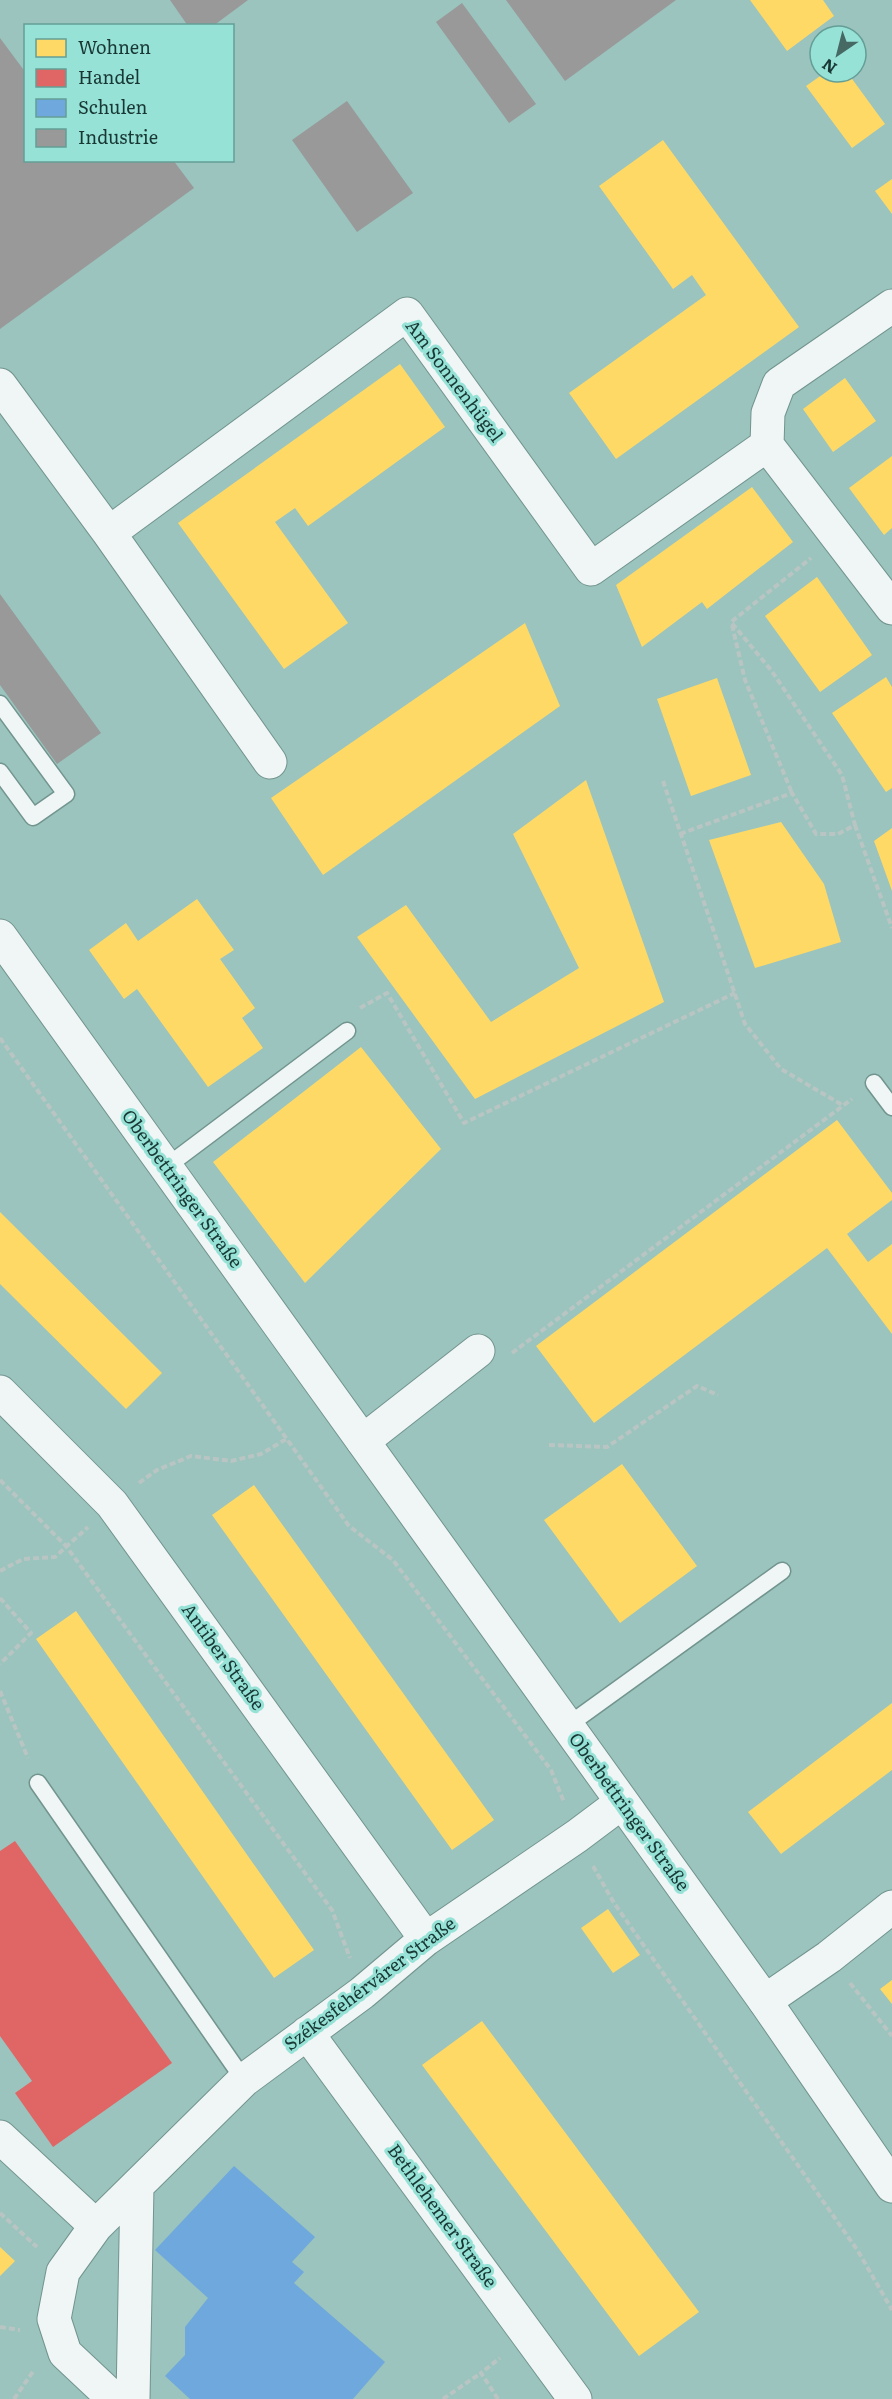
<svg xmlns="http://www.w3.org/2000/svg" width="892" height="2399" font-family="Literata,serif">
<style>
.homes{fill:#ffd966}
.shops{fill:#e06666}
.schools{fill:#6fa8dc}
.industry{fill:#999}
.lines{fill:none;stroke-linecap:round;stroke-linejoin:round}
.lane-casing{stroke:#72948f;stroke-width:19}
.street-casing{stroke:#72948f;stroke-width:35}
.secondary-casing{stroke:#72948f;stroke-width:35}
.path{stroke:#b9c5c3;stroke-width:4;stroke-dasharray:6 3;stroke-linecap:butt}
.lane{stroke:#f0f6f5;stroke-width:16}
.street{stroke:#f0f6f5;stroke-width:33}
.secondary{stroke:#f0f6f5;stroke-width:33}
.labels{text-anchor:middle;stroke-width:6;stroke-linejoin:round;paint-order:stroke}
.street-label{font-size:18px;fill:#193834;stroke:#96e2d7}
</style>
<rect width="100%" height="100%" fill="#9ac4bd"/>
<path class="homes" d="M750,0h73l11,16 -47,35z
M826,72h21l38,52 -33,24 -46,-62z
M663,140l136,187 -183,132 -47,-66 137,-98 -14,-20 -19,14 -74,-103z
M892,179v35l-17,-23z
M400,364l45,63 -137,99 -13,-18 -20,14 73,101 -64,46 -106,-146z
M845,378l31,43 -43,31 -30,-43z
M892,456v72l-8,7 -35,-47z
M752,487l41,55 -86,67 -5,-7 -60,45 -26,-62z
M817,577l55,78 -52,37 -55,-76z
M525,623l35,83 -237,169 -52,-77z
M886,677l6,10v101l-6,4 -54,-79z
M717,678l34,97 -60,21 -34,-97z
M586,780l78,222 -189,97 -118,-162 49,-32 85,117 88,-54 -66,-134z
M781,822l43,62 17,58 -86,26 -46,-128z
M892,828v63l-18,-50z
M197,899l37,51 -14,9 35,49 -13,10 21,30 -55,39 -71,-98 -13,10 -35,-49 37,-27 12,18z
M361,1047l80,102 -136,134 -92,-121z
M837,1120l55,73v7l-45,34 21,28 24,-18v90l-65,-86 -233,175 -58,-77z
M0,1212l162,161 -36,36 -126,-125z
M622,1464l75,102 -77,57 -76,-103z
M254,1485l240,335 -42,30 -240,-335z
M76,1611l238,339 -40,28 -238,-339z
M892,1703v67l-111,84 -33,-42z
M608,1909l32,46 -27,18 -32,-45z
M892,1980v24l-12,-15z
M482,2021l217,291 -60,44 -217,-291z
M0,2247l15,14 -15,15z"/>
<path class="shops" d="M15,1841l157,222 -119,84 -38,-54 17,-12 -32,-45v-185z"/>
<path class="schools" d="M234,2166l81,71 -23,25 12,10 -10,11 91,79 -32,37h-163l-25,-23 20,-21v-28l23,-29 -53,-48z"/>
<path class="industry" d="M170,0h78l-35,26h-25z
M506,0h170l-111,81z
M462,3l74,101 -27,19 -73,-101z
M0,38l26,35v87h147l21,28 -194,141z
M347,101l66,92 -56,39 -65,-92z
M0,594l101,139 -44,31 -57,-79z"/>
<g class="lines">
<g class="lane-casing">
<path id="lane" d="M0,704l66,90 -33,23 -33,-45
M874,1083l18,24
M166,1167l181,-136
M567,1726l215,-155
M38,1783l206,297"/>
</g>
<g class="street-casing">
<path id="street" d="M0,385l109,148 161,229
M767,445l125,163
M109,533l298,-219 184,255 176,-124 1,-32 11,-29 113,-78
M0,1392l112,112 314,435
M363,1441l115,-90
M765,2001l64,-44 63,-50
M307,2033l268,366
M0,2137l96,89
M114,2399l-49,-46 -11,-34 9,-47 33,-46 148,-146 118,-87 64,-54 151,-103 44,-33
M133,2399l4,-213"/>
</g>
<g class="secondary-casing">
<path id="secondary" d="M0,936l765,1065 127,185"/>
</g>
<path class="path" d="M732,625l13,55 47,113
M663,781l82,243 36,45 63,37
M855,825l37,103
M680,834l112,-41 24,41h22l17,-9 -13,-50 -71,-105 -40,-48 80,-64
M360,1008l27,-15 77,130 271,-130
M0,1038l349,488 44,34 158,210 13,32
M512,1353l340,-254
M549,1445l58,2 90,-61 21,9
M0,1480l66,66 266,364 18,48
M139,1483l18,-13 34,-14 40,5 30,-7 27,-16
M0,1571l23,-12 32,-2 33,-30
M0,1598l31,35 -31,31
M0,1691l28,67
M593,1866l21,37 244,348 34,59
M850,1983l42,53
M0,2213l37,34
M0,2327l20,3
M14,2399l20,-29
M443,2399l38,-26
M498,2399l-17,-26 19,-15"/>
<use href="#lane" class="lane"/>
<use href="#street" class="street"/>
<use href="#secondary" class="secondary"/>
</g>
<g class="labels">
<g class="street-label">
<text transform="translate(454 381) rotate(53)" y="6">Am Sonnenhügel</text>
<text transform="translate(182 1189) rotate(54)" y="6">Oberbettringer Straße</text>
<text transform="translate(223 1657) rotate(54)" y="6">Antiber Straße</text>
<text transform="translate(629 1812) rotate(54)" y="6">Oberbettringer Straße</text>
<text transform="translate(370 1984) rotate(-37)" y="6">Székesfehérvárer Straße</text>
<text transform="translate(442 2216) rotate(54)" y="6">Bethlehemer Straße</text>
</g>
</g>
<rect x="24" y="24" width="210" height="138" fill="#96e2d7" stroke="#649e96" stroke-width="1.5"/>
<rect x="36" y="39" width="30" height="18" fill="#ffd966" stroke="#649e96" stroke-width="1.5"/>
<text x="78" y="54" font-size="18" fill="#193834">Wohnen</text>
<rect x="36" y="69" width="30" height="18" fill="#e06666" stroke="#649e96" stroke-width="1.5"/>
<text x="78" y="84" font-size="18" fill="#193834">Handel</text>
<rect x="36" y="99" width="30" height="18" fill="#6fa8dc" stroke="#649e96" stroke-width="1.5"/>
<text x="78" y="114" font-size="18" fill="#193834">Schulen</text>
<rect x="36" y="129" width="30" height="18" fill="#999999" stroke="#649e96" stroke-width="1.5"/>
<text x="78" y="144" font-size="18" fill="#193834">Industrie</text>
<g transform="translate(838 54) rotate(215)"><circle r="28" fill="#96e2d7" stroke="#649e96" stroke-width="1.5"/>
<path d="M0-4.5L10 22L0 15L-10 22Z" fill="#466964"/>
<text y="-9" font-size="16" font-weight="bold" text-anchor="middle" fill="#193834">N</text>
</g>
</svg>
